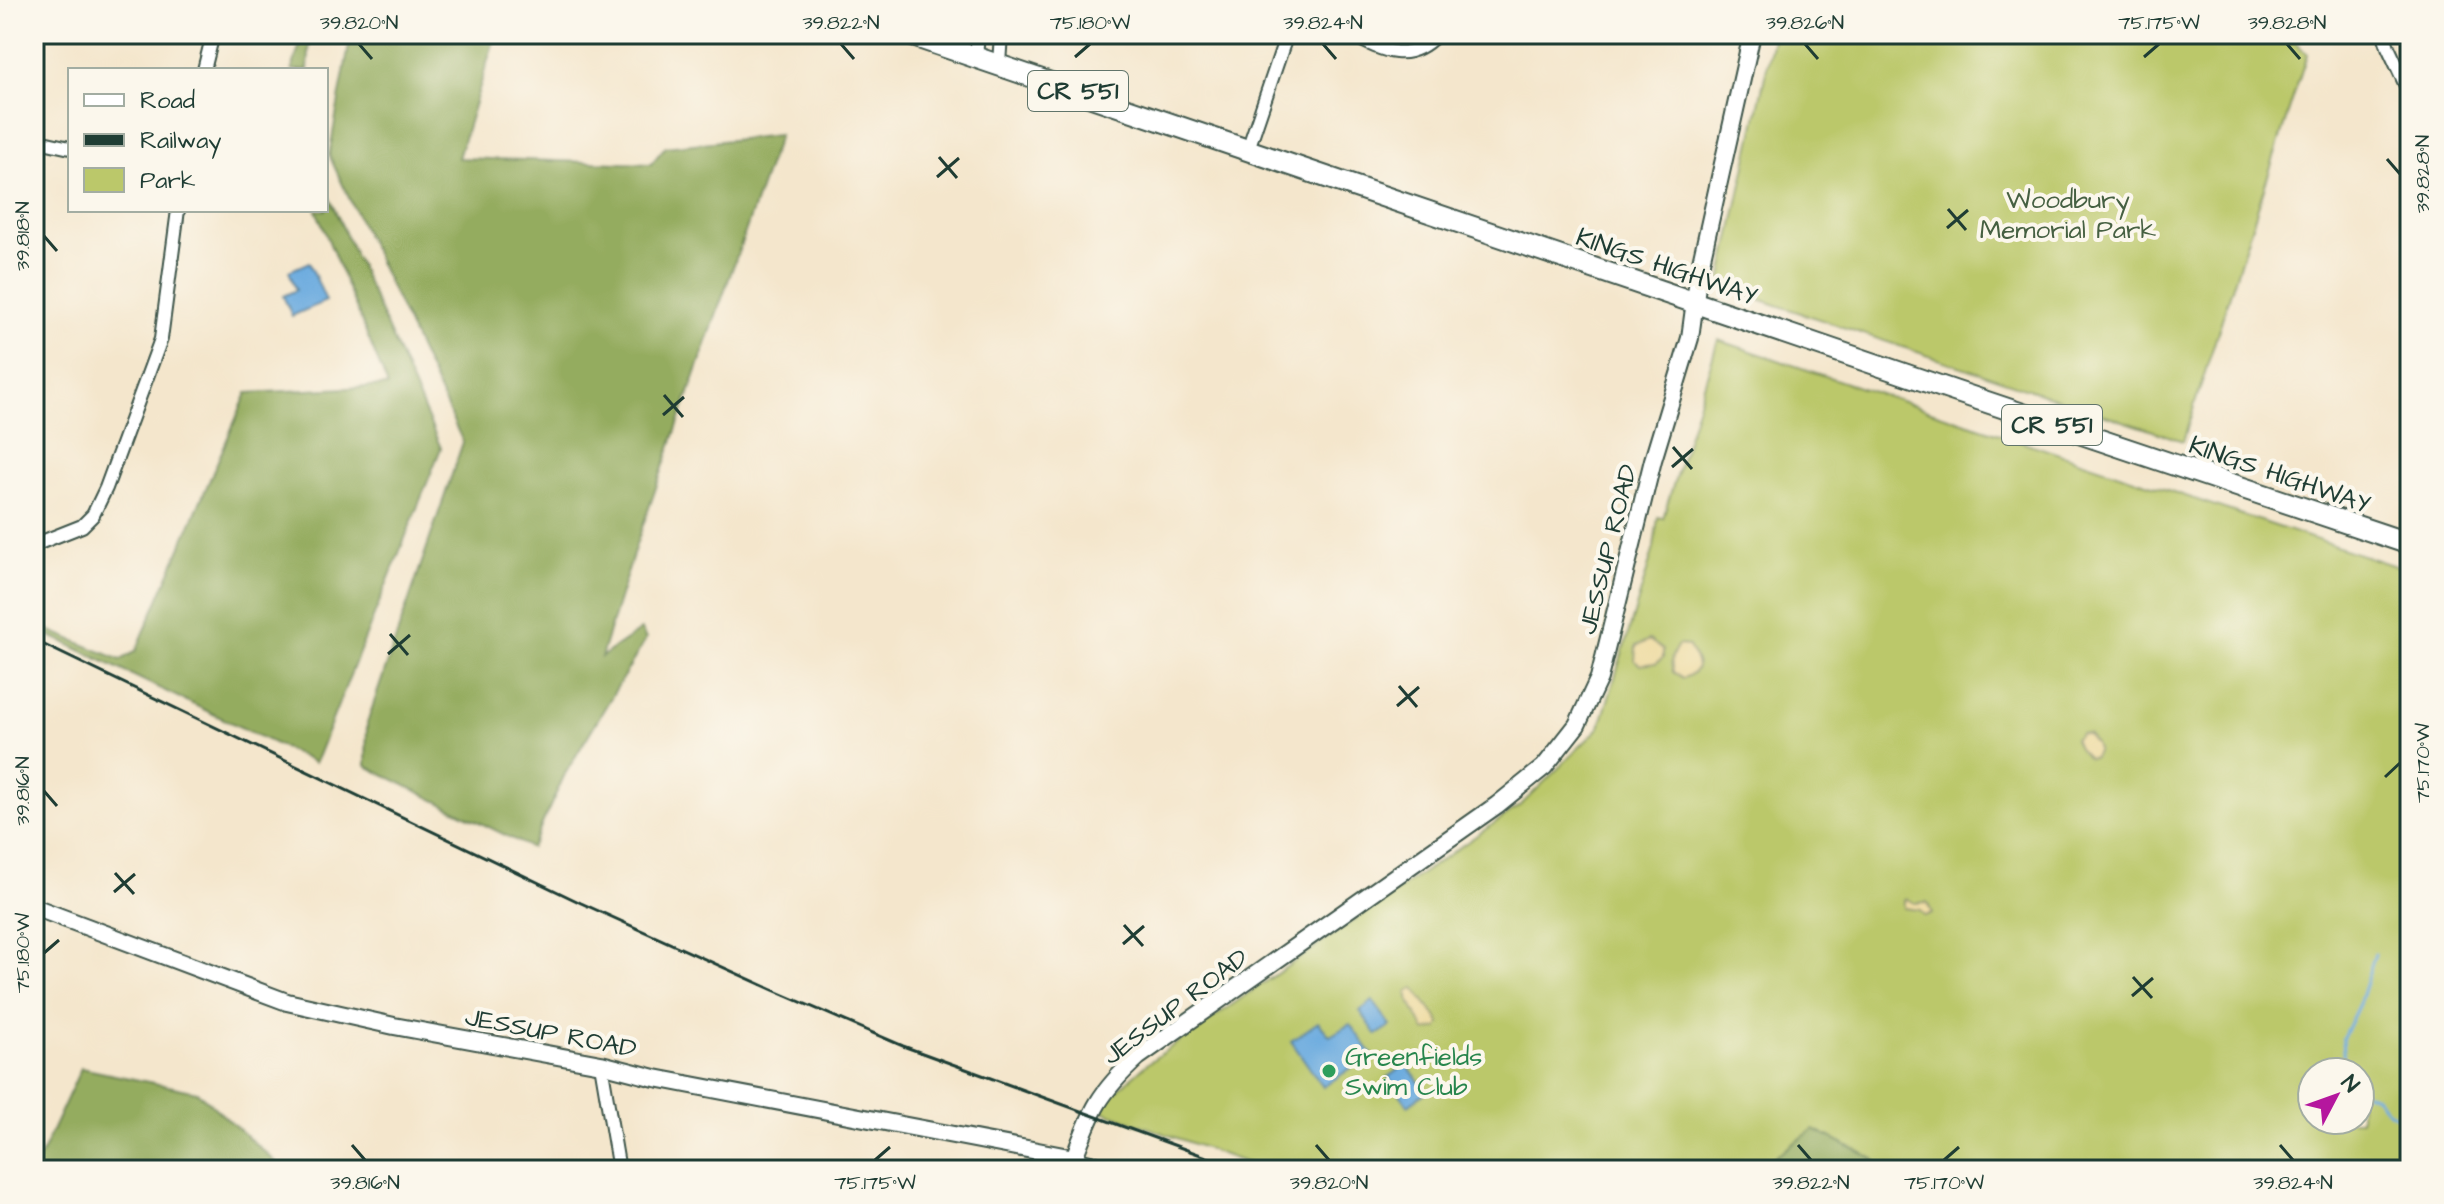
<svg xmlns="http://www.w3.org/2000/svg" width="2444" height="1204" font-family="'Architects Daughter',sans-serif">
<style>
.green{fill:#bbc86a;stroke:#6d824f;stroke-width:2;fill-rule:evenodd}
.forest{fill:#94ac5e;stroke:#5a7449;stroke-width:2}
.sand{fill:#eeda9e;stroke:#868c69;stroke-width:2}
.water{fill:#6cabdf;stroke:#46748a;stroke-width:2}
.lines{fill:none;stroke-linecap:round;stroke-linejoin:round}
.stream{stroke:#6cabdf;stroke-width:3}
.minor-casing{stroke:#3f564b;stroke-width:16}
.tertiary-casing{stroke:#3f564b;stroke-width:20}
.primary-casing{stroke:#3f564b;stroke-width:24}
.minor{stroke:#fff;stroke-width:12}
.tertiary{stroke:#fff;stroke-width:16}
.primary{stroke:#fff;stroke-width:20}
.rail{stroke:#1f3d34;stroke-width:3}
.ticks{fill:none;stroke:#1f3d34;stroke-width:3}
.leisure-dot{fill:#2e9e5b;stroke:#fbf7ec;stroke-width:3}
.labels{text-anchor:middle;stroke-width:8;stroke-linejoin:round;paint-order:stroke}
.shield{fill:#fbf7ec;stroke:#61756b;stroke-width:2}
.shield-label{font-size:24px;font-weight:bold;fill:#1f3d34}
.park-label{font-size:26px;fill:#466042;stroke:#fbf7ec}
.street-label{font-size:26px;fill:#1f3d34;stroke:#fbf7ec}
.leisure-label{font-size:26px;fill:#27864d;stroke:#fbf7ec;text-anchor:start}
.neatline{fill:none;stroke:#1f3d34;stroke-width:3}
.ticks-label{font-size:20px;text-anchor:middle;fill:#1f3d34}
</style>
<rect width="100%" height="100%" fill="#fbf7ec"/>
<filter id="ink" filterUnits="userSpaceOnUse"><feTurbulence type="fractalNoise" baseFrequency=".0125" numOctaves="2"/><feDisplacementMap in="SourceGraphic" scale="16" xChannelSelector="R" yChannelSelector="G"/><feConvolveMatrix kernelMatrix="1 2 1 2 8 2 1 2 1" color-interpolation-filters="sRGB"/></filter>
<filter id="wash" filterUnits="userSpaceOnUse"><feTurbulence type="fractalNoise" baseFrequency=".006" numOctaves="4" result="noise"/><feDisplacementMap in="SourceGraphic" scale="32" xChannelSelector="R" yChannelSelector="G"/><feGaussianBlur stdDeviation="1.8" result="paint"/><feColorMatrix in="noise" values="0 0 0 0 0 0 0 0 0 0 0 0 0 0 0 0 0 1.4 0 .05"/><feComposite in="paint" operator="in"/></filter>
<g filter="url(#wash)">
<rect width="100%" height="100%" fill="#f4e6cc"/>
<path class="green" d="M1774,34h513l20,20 -124,387 -463,-155z
M1718,340l692,231v599h-528l-8,-11 -105,2 -6,9h-497l-170,-61 52,-46 374,-259 78,-77 54,-179 4,-31 5,1zM2312,1072h48v48h-48z"/>
<path class="forest" d="M303,34h7l-2,36h-16z
M351,34h145l-38,124 193,6 14,-17 114,-12 -144,413 -34,109 40,-27 5,9 -81,135 -34,74 -165,-82 1,-43 96,-281 -134,-287z
M326,190l115,258 -126,315 -281,-135v-4l87,36 15,-9 111,-258 141,-7 -72,-176h10z
M81,1068l116,24 88,78h-251z
M1814,1129l60,30 8,11h-119l6,-9z"/>
<path class="sand" d="M1649,640l14,10v8l-7,5 -16,2 -5,-4 1,-15z
M1678,645l11,1c6,15 17,24 -6,32l-10,-6c-3,-11 -2,-17 5,-27z
M2080,733l7,1 8,9 2,7 -4,7 -5,1 -10,-10 -4,-9z
M1907,899l7,4 13,-1 5,11 -7,3 -5,-6 -16,-2v-8z
M1414,988l24,31 2,5 -2,4 -13,3c-5,-13 -16,-25 -18,-39z"/>
<path class="water" d="M309,262l17,39 -34,15 -9,-20 13,-6 -7,-19z
M1373,1001l18,25 -14,9 -17,-24z
M1318,1022l12,14 20,-12 22,30 -49,33 -32,-46z
M1406,1064l20,28 -18,13 -20,-28z"/>
<g class="lines">
<path class="stream" d="M2350,1072l-6,-9 -2,-24 17,-35 16,-50
M2360,1091l16,6 13,15 21,11"/>
</g>
</g>
<g filter="url(#ink)">
<g class="lines">
<g class="minor-casing">
<path id="minor" d="M1350,34c33,17 58,31 87,0
M2384,34l4,13 22,47
M976,57l2,-23
M999,64l2,-30
M204,70l9,-36
M34,140l36,8
M1248,149l39,-115
M34,545l48,-19 11,-11 13,-27 55,-149 17,-129
M601,1064l18,106
M1074,1158l50,12"/>
</g>
<g class="tertiary-casing">
<path id="tertiary" d="M34,907l253,95 107,24 207,38 54,14 419,80c18,-49 25,-65 64,-101l359,-252 47,-38 33,-42 22,-47 54,-218 37,-122 9,-67 53,-237"/>
</g>
<g class="primary-casing">
<path id="primary" d="M907,34l1047,357 456,153"/>
</g>
<use href="#minor" class="minor"/>
<use href="#tertiary" class="tertiary"/>
<use href="#primary" class="primary"/>
<path class="rail" d="M34,640l547,263 192,87 130,56 339,124"/>
</g>
</g>
<path class="ticks" d="M359,44l13,15M841,44l13,15M1323,44l13,15M1805,44l13,15M2287,44l13,15M1075,57l15,-13M2144,57l15,-13M939,157l18,21M2387,159l13,15M937,177l22,-19M1948,209l18,21M1947,228l21,-18M44,236l13,15M664,395l19,22M663,415l21,-18M1673,447l19,22M1672,467l21,-18M390,634l18,21M388,654l22,-19M1399,686l18,21M1397,706l22,-19M2385,777l15,-14M44,791l13,15M115,873l19,21M114,892l21,-18M1124,925l19,21M1123,944l21,-18M44,953l15,-13M2133,977l19,21M2132,996l21,-18M352,1145l13,15M1316,1145l13,15M1798,1145l13,15M2280,1145l13,15M875,1160l15,-13M1944,1160l15,-13"/>
<circle class="leisure-dot" cx="1329" cy="1071" r="8"/>
<g class="labels">
<g class="shield">
<rect x="1028" y="71" width="100" height="40" rx="6"/>
<rect x="2002" y="405" width="100" height="40" rx="6"/>
</g>
<g class="shield-label">
<text x="1078" y="99">CR 551</text>
<text x="2052" y="433">CR 551</text>
</g>
<g class="park-label">
<text x="2068" y="208">Woodbury<tspan x="2068" dy="30">Memorial Park</tspan></text>
</g>
<g class="street-label">
<text transform="translate(1667 266) rotate(19)" y="9">KINGS HIGHWAY</text>
<text transform="translate(2280 474) rotate(19)" y="9">KINGS HIGHWAY</text>
<text transform="translate(1607 549) rotate(-76)" y="9">JESSUP ROAD</text>
<text transform="translate(1175 1006) rotate(-37)" y="9">JESSUP ROAD</text>
<text transform="translate(551 1032) rotate(11)" y="9">JESSUP ROAD</text>
</g>
<g class="leisure-label">
<text x="1345" y="1065">Greenfields<tspan x="1345" dy="30">Swim Club</tspan></text>
</g>
</g>
<rect width="2444" height="1204" fill="none" stroke="#fbf7ec" stroke-width="88"/>
<rect x="68" y="68" width="260" height="144" fill="#fbf7ec" stroke="#a3ada2" stroke-width="2"/>
<rect x="84" y="94" width="40" height="12" fill="#ffffff" stroke="#a3ada2" stroke-width="2"/>
<text x="140" y="108" font-size="24" fill="#1f3d34">Road</text>
<rect x="84" y="134" width="40" height="12" fill="#1f3d34" stroke="#a3ada2" stroke-width="2"/>
<text x="140" y="148" font-size="24" fill="#1f3d34">Railway</text>
<rect x="84" y="168" width="40" height="24" fill="#bbc86a" stroke="#a3ada2" stroke-width="2"/>
<text x="140" y="188" font-size="24" fill="#1f3d34">Park</text>
<g transform="translate(2336 1096) rotate(49)"><circle r="38" fill="#fbf7ec" stroke="#a3ada2" stroke-width="2"/>
<path d="M0-6L14 30L0 20L-14 30Z" fill="#b5179e"/>
<text y="-12" font-size="22" font-weight="bold" text-anchor="middle" fill="#1f3d34">N</text>
</g>
<rect x="44" y="44" width="2356" height="1116" class="neatline"/>
<g class="ticks-label">
<text x="359" y="29">39.820°N</text>
<text x="841" y="29">39.822°N</text>
<text x="1090" y="29">75.180°W</text>
<text x="1323" y="29">39.824°N</text>
<text x="1805" y="29">39.826°N</text>
<text x="2159" y="29">75.175°W</text>
<text x="2287" y="29">39.828°N</text>
<text transform="translate(2422 174) rotate(-90)" y="7">39.828°N</text>
<text transform="translate(22 236) rotate(-90)" y="7">39.818°N</text>
<text transform="translate(2422 763) rotate(-90)" y="7">75.170°W</text>
<text transform="translate(22 791) rotate(-90)" y="7">39.816°N</text>
<text transform="translate(22 953) rotate(-90)" y="7">75.180°W</text>
<text x="365" y="1189">39.816°N</text>
<text x="875" y="1189">75.175°W</text>
<text x="1329" y="1189">39.820°N</text>
<text x="1811" y="1189">39.822°N</text>
<text x="1944" y="1189">75.170°W</text>
<text x="2293" y="1189">39.824°N</text>
</g>
</svg>
